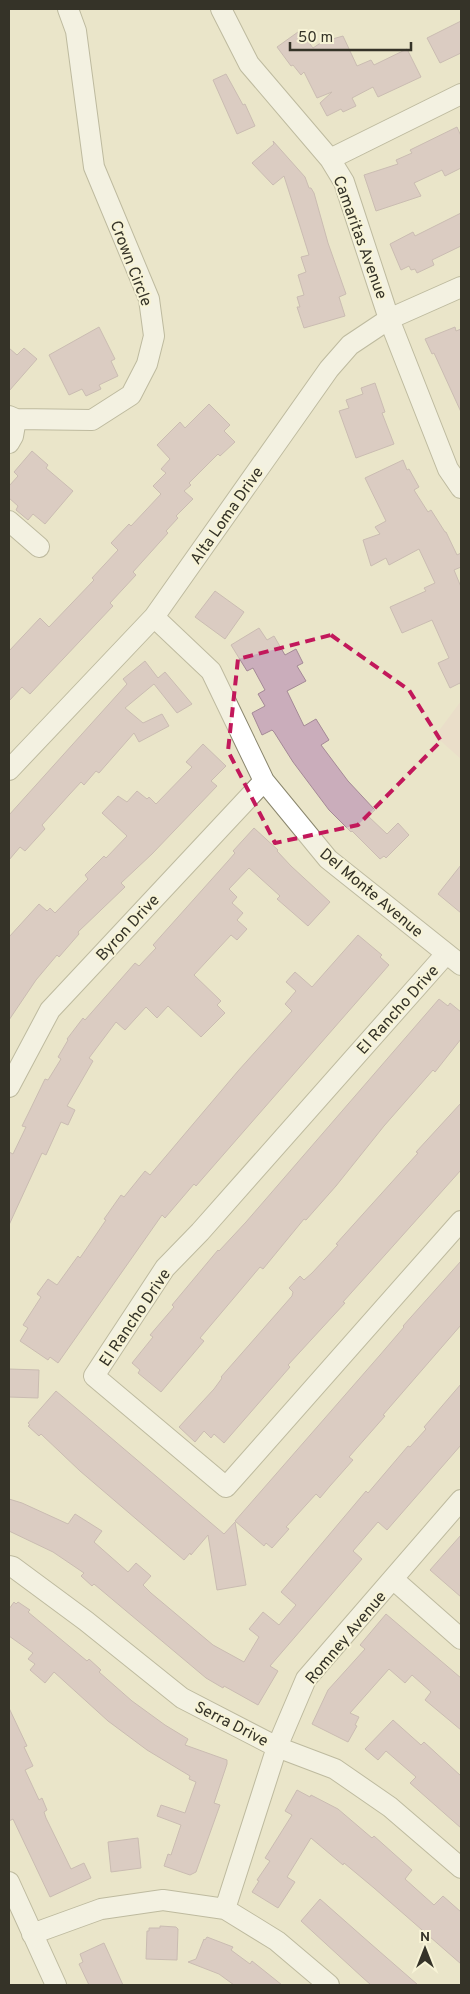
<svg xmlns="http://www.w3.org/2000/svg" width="470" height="1994" font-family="Overpass,sans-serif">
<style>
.education{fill:#ecd5ca}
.building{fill:#caadbb;stroke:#a48996}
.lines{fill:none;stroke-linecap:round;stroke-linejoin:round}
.minor-casing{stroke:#8a866d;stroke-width:22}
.minor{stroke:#fff;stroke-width:20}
.marked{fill:none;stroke:#c2185b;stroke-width:4;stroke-dasharray:10 6;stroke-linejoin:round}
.labels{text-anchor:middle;stroke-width:4;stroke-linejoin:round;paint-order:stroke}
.street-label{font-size:16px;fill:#353328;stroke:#f7f3d6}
</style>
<rect width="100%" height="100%" fill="#eae5c9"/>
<path class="education" d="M461,701v58l-26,-23z"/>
<path class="building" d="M461,21v32l-21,10 -13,-25z
M298,32h3l12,16 9,-6 21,-6 14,30 14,-6 3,5 33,-16 14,28 -43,20 -5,-10 -21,11 4,8 -13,6 -2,-3 -14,7 -7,-13 12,-11 -15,6 -13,-26 -3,3 -8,-10 -2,1 -14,-19z
M226,74l17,31 2,-1 10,22 -18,8 -24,-54z
M457,127l4,9v32l-16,8 -3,-6 -28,13 7,13 -45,15 -12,-36 34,-11 -2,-4 16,-7 -2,-3z
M273,141l32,36 4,11h2l3,5 14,50 18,51 -7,3 6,19 -41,12 -7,-21h3l-3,-10 7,-2 -6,-20 8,-3 -5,-15 8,-2 -11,-35 -14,-44 -11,9 -21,-22 22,-19z
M461,213v33l-29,14 2,5 -17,8 -2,-4 -4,1 -2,-4 -8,4 -11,-26 23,-12 2,4z
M99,327l16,32 -4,2 7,15 -19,9 2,4 -15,7 -4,-7 -13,6 -20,-40z
M455,327l1,4 5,-2v83l-27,-59 -2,1 -7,-15z
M9,348l8,7 7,-7 13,11 -28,32z
M375,383l10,29 -3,1 12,31 -38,14 -17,-47 10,-3 -3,-8 17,-6 -2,-6z
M209,404l21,21 -6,6 11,11 -15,14 -2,-2 -29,29 2,2 -7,6 9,8 -17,17 2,2 -12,13 2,2 -35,39 3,3 -26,28 3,3 -83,88 -8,-7 -13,14v-50l31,-33 9,9 45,-47 -2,-2 26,-28 -7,-7 18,-19 2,2 30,-32 -8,-8 13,-13 -5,-4 9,-10 -13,-14 23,-23 5,6z
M32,451l16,14 -2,3 27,23 -28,33 -12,-10 -5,6 -12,-10 2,-4 -9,-8v-12l9,-10 -4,-4z
M403,460l4,10 2,-1 10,18 -5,3 14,22 3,-2 14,22h1l11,23 4,-2v14l-7,3 7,17v100l-1,-4 -10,5 -12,-25 11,-5 -17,-38 -30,13 -12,-26 36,-16 -2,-3 11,-5 -16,-34 -30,16 -3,-7 -15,8 -8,-26 17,-6 -5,-7 11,-6 -21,-43z
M215,591l29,21 -19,27 -30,-22z
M259,628l8,12 7,-4 11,19 11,-6 7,14 -6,3 9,15 -19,10 17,35 12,-7 13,21 -8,5 27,36 27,29 -7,6 19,18 11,-11 11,12 -23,23 -2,-2 -4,3 -28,-28 -1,1 -22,-22 -36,-48 -19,-30 -2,-2 -10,5 -10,-22 13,-7 -7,-12 7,-4 -12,-22 -6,3 -16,-26z
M145,661l13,17 7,-6 27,32 -15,9 -23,-29 -29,24 18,15 19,-9 7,12 -30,16 -5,-9 -35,40 -3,-2 -12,14 -3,-3 -12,13 -27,30 3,4 -20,22 -5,-4 -11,13v-45l118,-131 -4,-5z
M203,744l23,22 -15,15 6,5 -65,68 -31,29 4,4 -47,45 1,2 -20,23 -2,-2 -21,25 -27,40v-83l30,-33 8,7 3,-3 5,5 33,-34 -3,-4 19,-19 2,2 21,-22 -25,-23 16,-17 9,6 10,-11 10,8 2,-2 7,7 36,-37 -6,-5z
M254,828l24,22 -1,1 14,15 39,36 -22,24 -31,-27 3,-3 -31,-28 -20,21 8,8 -5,6 11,10 -6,7 10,9 -10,11 -6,-5 -37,40 27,26 -4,4 8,8 -24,24 -33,-31 -11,12 -11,-11 -21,23 -9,-8 -27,36 4,3 -26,45 8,4 -7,15 -7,-3 -15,33 -4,-2 -33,72v-73l4,2 13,-27 -4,-1 7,-14 16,-33 3,1 13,-21 -3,-2 10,-17 -1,-1 16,-21 2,2 50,-57 4,3 17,-18 -3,-3 75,-84 7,-8 -2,-2z
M461,865v48l-23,-19z
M358,935l24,20 -2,2 9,8 -193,221 -2,-2 -29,34 -3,-3 -104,148 -8,-6 -2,3 -28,-19 8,-13 -5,-3 18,-28 -4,-3 11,-15 9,6 21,-29 2,2 26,-38 -2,-1 17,-24 3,2 21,-26 5,4 88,-104 54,-60 -7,-7 11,-13 -10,-9 9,-10 17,15z
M439,999l9,7 2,-3 11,9v27l-26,33 -2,-2 -49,56 -48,60 -30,34 -2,-1 -41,50 -3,-2 -60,71 4,3 -43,51 -23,-19 2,-3 -8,-7 21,-26 -3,-2 24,-28 -2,-2 46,-55 1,1 27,-29z
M461,1103v67l-118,132 2,1 -57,62 2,2 -66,76 -10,-9 -3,4 -7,-7 -9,11 -16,-15 35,-38 8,-11 -1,-1 71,-81 1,-4 -4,-4 11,-12 4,4 8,-7 26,-28 -2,-1 82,-91 -2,-1z
M461,1261v64l-78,90 2,1 -36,41 4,3 -23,26 -10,12 -4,-4 -30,33 3,2 -17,19 -6,-5 -2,3 -29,-25 145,-166 24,-28 -1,-1z
M9,1369l30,1 -1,28 -29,-1z
M461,1384v61l-74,85 -9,-8 -25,29 9,8 -92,107 8,5 -20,34 -34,-19 -1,2 -17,-10 -112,-94 -2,2 -11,-10 3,-3 -31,-21 -44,-21v-32l13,4 46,21 7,-10 27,17 -8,11 34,30 8,-9 15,13 -8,9 8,8 62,52 31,17 15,-25 -10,-8 14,-17 16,13 17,-20 -15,-13 85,-101 2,2 40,-47 2,1 16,-18 -2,-2z
M56,1391l168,143 11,-12 11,63 -29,5 -9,-55 -17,20 -1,-2 -6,7 -104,-89 -39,-37 -2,2 -11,-10 2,-1 -2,-2z
M461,1535v62l-31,-27z
M14,1602l2,2 2,-2 12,8 -2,2 59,49 2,-2 12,11 -2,2 33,29 33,24 23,14 -3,6 42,15v4l-13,39 6,2 -24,67 -6,3 -26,-9 4,-12 3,1 10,-30 -24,-9 4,-11 24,8 11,-31 -7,-3 1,-3 -43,-26 -39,-29 -54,-49 -9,11 -15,-13 5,-6 -7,-5 5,-6 -24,-17v-27z
M386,1614l75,64v52l-36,-30 6,-8 -19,-17 -7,8 -16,-14 -39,44 9,4 -4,8 2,1 -9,16 -36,-18 16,-34 37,-41 -5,-4z
M9,1708l18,38 -3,1 9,19 -8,4 14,30 3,-2 5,12 -3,2 2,6 25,51 13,-6 7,15 -41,19 -37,-78 -4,2z
M393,1720l28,25 3,-3 37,34v52l-51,-45 6,-6 -30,-26 -8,9 -13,-11z
M297,1790l13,7 1,-2 27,14 34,29 2,-2 38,34 -7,9 29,26 9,-9 18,16v52l-87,-76 -30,-25 -1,2 -32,-27 -24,39 8,5 -17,26 -26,-16 7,-11 -2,-1 13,-19 -5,-3 27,-43 -7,-4z
M138,1838l3,30 -30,4 -3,-30z
M320,1899l51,45 47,41h-47l-9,-8 -61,-56z
M160,1926l16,1 2,2 -1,31 -31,-1 1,-28h2v-3h11z
M207,1937l26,10 -2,3 19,14 2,-3 30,24h-48l-15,-11 -31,-12 8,-3 8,-20 1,1z
M104,1943l19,42h-34l-10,-21 4,-2 -3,-8z"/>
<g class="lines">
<g class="minor-casing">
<path id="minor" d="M221,9l28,55 81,95 14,23 45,137 59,150 13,19
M330,159l131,-65
M9,416l7,3 76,1 39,-25 16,-31 7,-28 -5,-37 -55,-132 -18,-136 -8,-22
M9,443l4,-7 3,-17
M9,521l30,26
M154,617l57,54 53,110 64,78 133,106
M9,770l145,-153 175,-248 21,-24 39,-26 72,-32
M446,954l-246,278 -35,36 -71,108 132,111 235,-266
M9,1087l41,-77 214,-229
M9,1566l4,1 73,54 96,77 95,49 58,22 55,38 71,61
M393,1579l68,60
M9,1882l47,103
M225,1909l52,-162 29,-68 155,-179
M32,1934l69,-25 62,-9 62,9 52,32 52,44"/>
</g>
<use href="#minor" class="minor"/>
</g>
<path d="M0 0H470V1994H0ZM331,635l78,55 32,51 -83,84 -83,18 -47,-92 10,-92z" fill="#eae5c9" fill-opacity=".55" fill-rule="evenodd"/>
<path class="marked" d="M331,635l78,55 32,51 -83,84 -83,18 -47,-92 10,-92z"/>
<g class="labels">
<g class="street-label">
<text transform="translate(361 237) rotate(70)" y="6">Camaritas Avenue</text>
<text transform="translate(132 263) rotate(69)" y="6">Crown Circle</text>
<text transform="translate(226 515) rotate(-55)" y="6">Alta Loma Drive</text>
<text transform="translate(372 892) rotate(40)" y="6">Del Monte Avenue</text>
<text transform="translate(127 927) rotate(-47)" y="6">Byron Drive</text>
<text transform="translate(397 1009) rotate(-48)" y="6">El Rancho Drive</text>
<text transform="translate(134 1317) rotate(-56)" y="6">El Rancho Drive</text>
<text transform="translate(345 1637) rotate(-50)" y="6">Romney Avenue</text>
<text transform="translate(232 1723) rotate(27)" y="6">Serra Drive</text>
</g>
</g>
<rect width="470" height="1994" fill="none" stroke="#353328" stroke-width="20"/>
<g transform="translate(425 1949)" stroke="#f7f3d6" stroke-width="4" paint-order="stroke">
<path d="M0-4L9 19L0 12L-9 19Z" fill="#353328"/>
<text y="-8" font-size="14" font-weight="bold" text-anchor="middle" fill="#353328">N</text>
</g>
<path d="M290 42v8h121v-8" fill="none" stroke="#353328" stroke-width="2.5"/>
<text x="298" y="42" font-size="15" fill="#353328" stroke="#f7f3d6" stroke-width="4" paint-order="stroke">50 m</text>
</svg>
